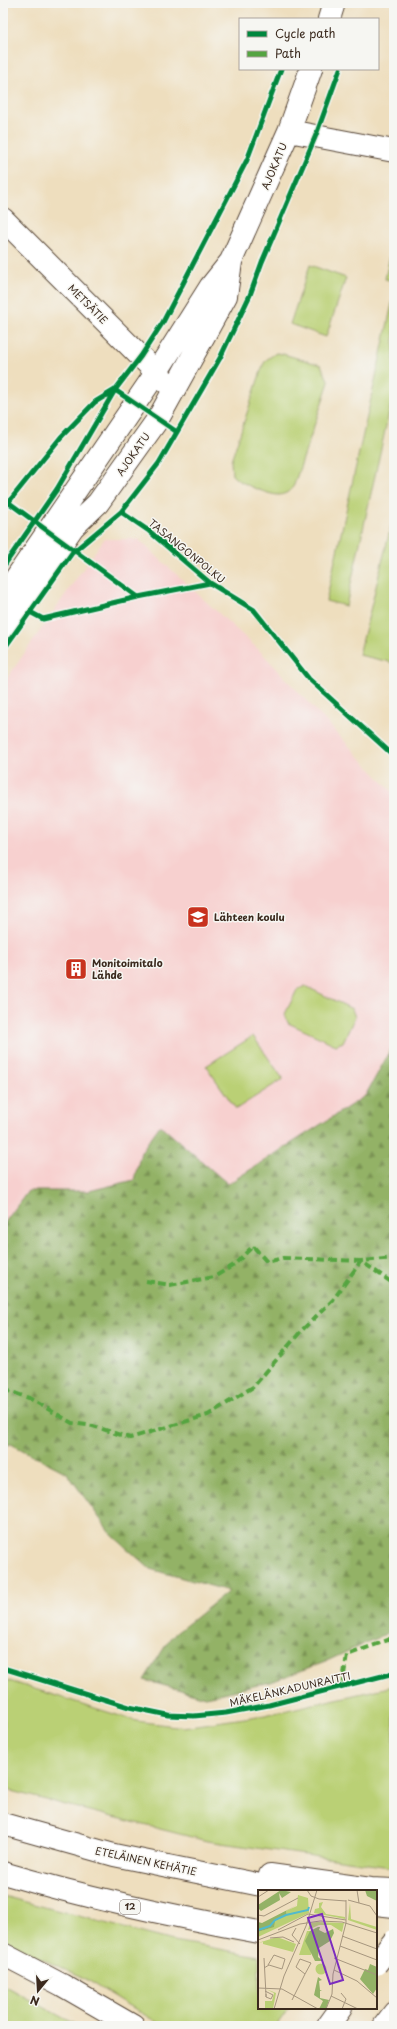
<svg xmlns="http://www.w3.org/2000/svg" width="397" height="2029" font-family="'Playpen Sans',sans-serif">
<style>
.built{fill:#f7d0cf}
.grass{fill:#bad074;stroke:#7a7d49}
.forest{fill:url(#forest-firs);stroke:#676e42}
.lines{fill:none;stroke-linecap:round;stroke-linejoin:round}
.minor-casing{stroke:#564536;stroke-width:24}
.major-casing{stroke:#564536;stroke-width:24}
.highway-casing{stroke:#564536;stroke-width:24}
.minor{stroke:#fff;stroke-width:22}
.major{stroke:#fff;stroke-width:22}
.highway{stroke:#fff;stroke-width:22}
.major-bridge-casing{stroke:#564536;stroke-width:24;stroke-linecap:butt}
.major-bridge{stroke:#fff;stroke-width:22}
.quiet{stroke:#54a441;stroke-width:4;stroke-dasharray:8 4;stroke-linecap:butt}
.cycleway-casing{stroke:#f6f6f2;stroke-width:8}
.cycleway{stroke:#00873e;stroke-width:5}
.labels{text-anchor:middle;stroke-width:3;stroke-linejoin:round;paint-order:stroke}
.shield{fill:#f6f6f2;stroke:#73675e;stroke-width:1}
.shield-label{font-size:9px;font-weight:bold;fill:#3b2a1e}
.street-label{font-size:10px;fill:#3b2a1e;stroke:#f6f6f2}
.poi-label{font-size:10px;font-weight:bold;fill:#3b2a1e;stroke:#f6f6f2;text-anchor:start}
.inset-river{fill:none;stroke:#51bace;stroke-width:2}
.inset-road{fill:none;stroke:#a6967e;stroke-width:1}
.view{fill:#7b2cbf;fill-opacity:0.15;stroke:#7b2cbf;stroke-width:2}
.inset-edge{fill:none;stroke:#3b2a1e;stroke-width:2}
</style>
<defs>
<pattern id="forest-firs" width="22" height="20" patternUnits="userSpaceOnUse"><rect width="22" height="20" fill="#93b266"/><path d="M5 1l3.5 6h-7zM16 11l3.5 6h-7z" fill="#799153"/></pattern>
</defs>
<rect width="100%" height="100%" fill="#f6f6f2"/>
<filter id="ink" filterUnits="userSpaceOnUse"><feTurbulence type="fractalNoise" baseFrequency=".025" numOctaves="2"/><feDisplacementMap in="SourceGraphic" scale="8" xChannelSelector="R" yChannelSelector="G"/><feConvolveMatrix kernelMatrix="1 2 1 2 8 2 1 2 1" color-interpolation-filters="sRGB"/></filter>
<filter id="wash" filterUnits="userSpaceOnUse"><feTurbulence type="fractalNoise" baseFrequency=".012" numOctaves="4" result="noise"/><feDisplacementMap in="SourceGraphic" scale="16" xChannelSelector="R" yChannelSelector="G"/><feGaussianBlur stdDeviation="0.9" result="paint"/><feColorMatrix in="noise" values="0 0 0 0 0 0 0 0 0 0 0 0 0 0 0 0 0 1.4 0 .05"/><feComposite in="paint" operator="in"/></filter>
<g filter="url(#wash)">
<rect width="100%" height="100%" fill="#eedebe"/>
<path class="built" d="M104,539h34l124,114 132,141v247l-29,55 -138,88 -67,-59 -19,27 -7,28 -45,11h-61l-25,34v-541z"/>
<path class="grass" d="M394,237v44l-9,-2z
M310,265l36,13 -20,59 -36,-13z
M394,295v95l-48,216 -20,-5z
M276,353l7,1 38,11 8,17 -35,103c-3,6 -8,9 -15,10 -11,0 -40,-12 -47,-20l-1,-14 32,-96 3,-5z
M394,514v149l-35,-8z
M305,986l47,23 3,8 -12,25 -7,3 -48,-22 -3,-9 12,-24z
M253,1036l30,43 -47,30 -30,-43z
M3,1679l133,42 47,6 82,-12 129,-29v176l-4,5 -183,-26 -204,-52z
M3,1896l170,45 86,15v52h30l-13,18h-113l-77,-47 -83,-38z
M3,1985l75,41h-75z"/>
<path class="forest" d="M394,1044v586l-65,30 -58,22 -65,15 -62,-17 27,-43 58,-46 -79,-22 -39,-35 -44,-61 -56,-29 -8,2v-221l25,-34h61l45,-11 7,-28 19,-27 68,59 137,-88z"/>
</g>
<g filter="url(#ink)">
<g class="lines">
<g class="minor-casing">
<path id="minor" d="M329,19l5,-16
M289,131l105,20
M3,219l164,164
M3,597l153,-224 55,-87 20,-25 58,-130 22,-62
M3,629l70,-102 25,-24 60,-84 68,-123 5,-34"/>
</g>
<g class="major-casing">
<path id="major" d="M328,2026l13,-18
M384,2026l10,-13"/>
</g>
<g class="highway-casing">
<path id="highway" d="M3,1824l111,31 176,36
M3,1873c85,25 169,43 256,59
M270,1875l101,14 23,1
M376,1904l18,2
M3,1954l59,31 71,41"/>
</g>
<use href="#minor" class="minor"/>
<use href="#major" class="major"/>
<use href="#highway" class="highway"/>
<g class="major-bridge-casing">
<path id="major-bridge" d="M376,1964l18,-23"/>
</g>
<use href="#major-bridge" class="major-bridge"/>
<path class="quiet" d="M146,1281l24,4 44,-8 20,-12 19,-19 14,16 16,-4 78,3 33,23
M3,1389l26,9 43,25 21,3 37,12 78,-23 45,-28 49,-57 31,-30 28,-39 33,-3
M342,1687l5,-32 41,-15 6,-4"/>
<g class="cycleway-casing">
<path id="cycleway" d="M8,502l130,95
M3,509l58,-72 34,-35 20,-12 62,42
M121,512l28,19 61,52 44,27 55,69 85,77
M3,567l54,-78 58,-99 26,-34 22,-34 84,-162 34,-91
M30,612l13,7 95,-22 72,-14
M3,650l69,-97 49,-41 38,-49 18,-31 43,-74 30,-63 12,-33 54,-127 24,-66
M3,1668l126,39 39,8 26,1 32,-3 43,-8 125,-32"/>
</g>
<use href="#cycleway" class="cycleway"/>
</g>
</g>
<defs>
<g id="school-square" transform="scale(1.15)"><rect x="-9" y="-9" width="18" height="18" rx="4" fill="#c8321e" stroke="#f6f6f2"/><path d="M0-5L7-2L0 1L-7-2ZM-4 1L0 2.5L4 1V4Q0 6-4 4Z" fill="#fff"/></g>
<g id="building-square" transform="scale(1.15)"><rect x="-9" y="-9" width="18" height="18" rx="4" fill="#c8321e" stroke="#f6f6f2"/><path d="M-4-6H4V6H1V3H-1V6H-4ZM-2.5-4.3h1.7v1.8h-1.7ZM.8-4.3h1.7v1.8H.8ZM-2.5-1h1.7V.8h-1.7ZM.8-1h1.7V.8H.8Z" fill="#fff"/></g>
</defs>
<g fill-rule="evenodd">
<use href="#school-square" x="198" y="917"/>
<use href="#building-square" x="76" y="969"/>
</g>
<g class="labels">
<rect class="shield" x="120" y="1900" width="20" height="14" rx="3"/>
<g class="shield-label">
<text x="130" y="1910">12</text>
</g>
<g class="street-label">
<text transform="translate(274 166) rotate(-67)" y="4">AJOKATU</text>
<text transform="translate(88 304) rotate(45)" y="4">METSÄTIE</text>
<text transform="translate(133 454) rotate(-55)" y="4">AJOKATU</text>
<text transform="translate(187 551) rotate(39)" y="4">TASANGONPOLKU</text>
<text transform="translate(290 1689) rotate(-13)" y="4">MÄKELÄNKADUNRAITTI</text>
<text transform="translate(146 1861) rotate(12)" y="4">ETELÄINEN KEHÄTIE</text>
</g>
<g class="poi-label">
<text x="214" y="921">Lähteen koulu</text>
<text x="92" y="967">Monitoimitalo<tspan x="92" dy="12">Lähde</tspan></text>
</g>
</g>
<g transform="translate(258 1890)">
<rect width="119" height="119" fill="#eedebe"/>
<path d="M40,5l10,3 1,15 -51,24v-5l12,-4 5,-7 12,-6 -1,-4 11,-5zM65,12l-2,5 5,7 19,3v2l-31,-6 1,-4 4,-1v-5zM92,13l1,16 26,8v3l-29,-10zM59,32l27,1 -2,9 -11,-7h-12l-11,5 2,-7zM49,41h3l1,24h-12zM19,47l19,7 -3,8 -30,-8v-2l-5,1zM57.5 79a5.5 5.5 0 1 1 11 0a5.5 5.5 0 1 1-11 0ZM8,99l10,4 -3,16h-8v-8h7l2,-8z" fill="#bad074"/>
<path d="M23,0l10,2 -9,6 -3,-5 1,7 -19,11 -3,-3v-3zM107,0h11l1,11 -10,-5zM39,15l-11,6 1,4 -12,6 -1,6 -16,5v-10l4,1zM60,37h2l-1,3 6,3 8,-4 1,4 -4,8 -11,7 -1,9 5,4h-8l-10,-20 5,-10zM112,74l7,3v21l-4,6 -13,-15 5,-10 3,1zM60,87l4,3 -3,1 1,9h2l-2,1v7l9,2 -3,9h-7l4,-8 -9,-6z" fill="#93b266"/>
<path class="inset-river" d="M0,40l12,-4 5,-6 11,-5 22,-5 1,-3"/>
<path class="inset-road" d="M49,0l4,6 8,3 27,2M99,0l2,13M0,7l11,-7M90,10l22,6 7,10M0,25l6,1 34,-18M38,38l-4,7 8,9M20,40l30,-16 38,6M84,46l35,13M12,48l13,-1 11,5M0,50l42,-16 20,-3 22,1 35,11M82,56l37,14M6,68l2,37v2v-3M76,68l43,17M42,69l11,4 -6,11 -9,-7zM6,78l5,-3 13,4 3,-10 -11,-4 -6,10M76,80l23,11 20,17M75,84l13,-51v-23M0,98l24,1 36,20M7,101l8,4 -2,4 -5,-2M83,103l5,6 -4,10M73,106l27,13M34,110l13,-26M16,119l10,-33 22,-50 11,-36M68,119l6,-15 1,-20"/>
<path class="view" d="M64,24l21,66 -13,4 -22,-66z"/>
<rect width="119" height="119" class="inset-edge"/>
</g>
<rect width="397" height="2029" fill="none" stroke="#f6f6f2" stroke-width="16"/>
<rect x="239" y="18" width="140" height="52" fill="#f6f6f2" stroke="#aba49d"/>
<rect x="247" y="31" width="20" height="6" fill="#00873e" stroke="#aba49d"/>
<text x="275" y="38" font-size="12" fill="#3b2a1e">Cycle path</text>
<rect x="247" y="51" width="20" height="6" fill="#54a441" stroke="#aba49d"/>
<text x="275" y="58" font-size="12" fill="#3b2a1e">Path</text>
<g transform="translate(38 1991) rotate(198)" stroke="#f6f6f2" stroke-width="3" paint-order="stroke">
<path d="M0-3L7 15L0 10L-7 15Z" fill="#3b2a1e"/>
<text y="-6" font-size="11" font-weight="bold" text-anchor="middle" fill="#3b2a1e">N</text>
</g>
</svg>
